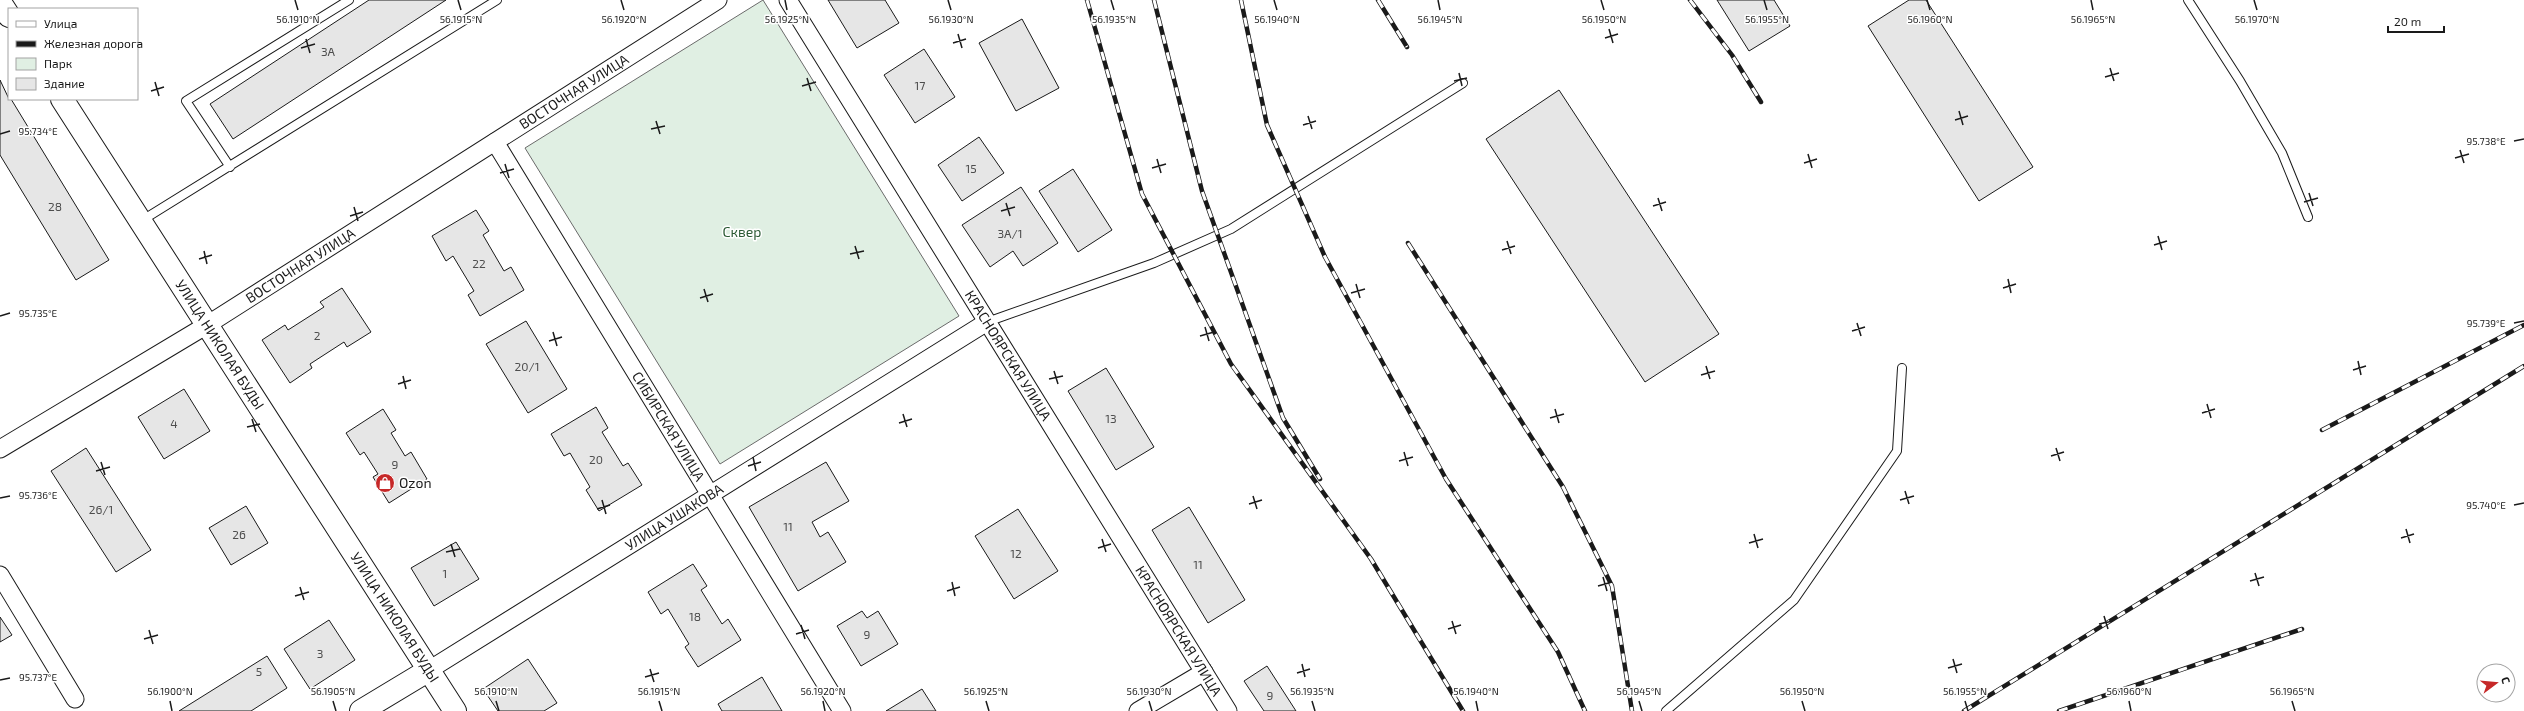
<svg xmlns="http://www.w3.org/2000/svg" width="2524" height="711" font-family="'Exo 2',sans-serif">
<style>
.green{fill:#e0efe3;stroke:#6a6a6a}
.building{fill:#e6e6e6;stroke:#1a1a1a}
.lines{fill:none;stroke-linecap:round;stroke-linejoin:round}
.lane-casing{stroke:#1a1a1a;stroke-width:10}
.street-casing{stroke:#1a1a1a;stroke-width:19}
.secondary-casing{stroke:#1a1a1a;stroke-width:24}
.lane{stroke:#fff;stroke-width:8}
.street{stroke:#fff;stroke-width:17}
.secondary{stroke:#fff;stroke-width:22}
.rail-casing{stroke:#1a1a1a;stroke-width:4.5}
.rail{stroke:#fff;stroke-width:3;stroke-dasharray:9;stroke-linecap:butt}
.ticks{fill:none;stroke:#1a1a1a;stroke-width:1.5}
.labels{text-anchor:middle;stroke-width:3;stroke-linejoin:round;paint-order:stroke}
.number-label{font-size:12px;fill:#4d4d4d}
.street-label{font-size:14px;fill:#1a1a1a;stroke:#fff}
.park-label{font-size:14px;fill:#2b5a34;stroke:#fff}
.poi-label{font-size:14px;fill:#1a1a1a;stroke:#fff;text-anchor:start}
.ticks-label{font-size:10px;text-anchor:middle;fill:#1a1a1a;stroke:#fff;stroke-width:3;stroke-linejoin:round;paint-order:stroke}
</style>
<rect width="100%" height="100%" fill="#fff"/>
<path class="green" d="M763,0l196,316 -239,148 -195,-316z"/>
<path class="building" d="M369,0h77l-213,139 -23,-35z
M828,0h57l14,23 -42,25z
M1717,0h57l16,26 -41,25z
M1909,0h17l107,167 -54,34 -111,-175z
M1022,19l37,69 -43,23 -37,-68z
M924,49l31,48 -40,26 -31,-48z
M0,80l9,19h2l98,161 -33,20 -76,-125z
M1559,90l160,244 -74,48 -159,-243z
M979,137l25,36 -42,28 -24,-36z
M1073,169l39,61 -34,22 -39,-61z
M1021,187l37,56 -35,23 -10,-15 -23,16 -28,-42z
M476,210l13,21 -6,4 21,36 7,-4 13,23 -44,26 -12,-21 6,-4 -21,-35 -7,5 -14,-25z
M342,288l29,44 -24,15 -3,-5 -34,22 2,4 -22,15 -28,-43 23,-15 3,5 36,-23 -4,-5z
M526,321l41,68 -39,24 -42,-69z
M1106,368l48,79 -38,23 -48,-79z
M184,389l26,42 -46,28 -26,-42z
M596,407l12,21 -6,4 21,34 5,-3 14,22 -43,26 -13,-21 4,-3 -20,-34 -6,3 -13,-22z
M383,409l13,21 -5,3 14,23 6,-4 16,27 -38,24 -16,-26 5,-3 -14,-22 -4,3 -14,-22z
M86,448l65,102 -35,22 -65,-101z
M826,462l23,39 -37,21 8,15 8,-5 18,30 -48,29 -49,-84z
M246,506l22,37 -37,22 -22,-37z
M1189,507l56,93 -37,23 -56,-93z
M1018,509l40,62 -44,28 -39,-63z
M456,542l23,37 -45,27 -23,-38z
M693,564l14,22 -6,4 21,34 6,-5 13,21 -43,27 -13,-20 4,-3 -21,-35 -7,5 -13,-22z
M862,611l5,7 11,-7 20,33 -37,22 -24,-40z
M0,617l12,18 -12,7z
M329,620l26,40 -45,29 -26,-40z
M267,656l20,32 -36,23h-72z
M528,659l29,44 -13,8h-46l-15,-22z
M1267,666l29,45h-32l-20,-30z
M762,677l20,34h-60l-4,-7z
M922,689l14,22h-50z"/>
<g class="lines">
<g class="lane-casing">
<path id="lane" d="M2188,0l52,81 42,72 26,64
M230,167l-44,-66 163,-101
M141,221l356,-221
M987,322l167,-59 77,-34 232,-146
M1666,711l128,-111 103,-149 5,-83"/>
</g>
<g class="street-casing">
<g id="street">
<path id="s1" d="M788,0l440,711"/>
<path id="s2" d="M495,142l347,569"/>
<path id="s3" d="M0,449l207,-124 511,-325"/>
<path d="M0,575l75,124"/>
<path id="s4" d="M429,670l558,-348"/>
<path d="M1138,711l66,-39"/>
</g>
</g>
<g class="secondary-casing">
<g id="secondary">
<path d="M0,2l9,14"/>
<path id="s5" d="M62,99l393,612"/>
<path d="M361,711l68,-41"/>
</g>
</g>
<use href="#lane" class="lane"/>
<use href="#street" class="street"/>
<use href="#secondary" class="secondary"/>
<g class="rail-casing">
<path id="rail" d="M1087,0l55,194 89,170 140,195 92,152
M1154,0l48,191 81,227 37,61
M1241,0l26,125 58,132 121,222 112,173 27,59
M1378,0l29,47
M1690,0l42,55 29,47
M1408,243l155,244 49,99 20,125
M2322,430l202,-105
M1964,711l560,-345
M2059,711l243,-82"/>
</g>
<use href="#rail" class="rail"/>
</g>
<path class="ticks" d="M295,0l3,10M458,0l3,10M621,0l3,10M785,0l2,10M948,0l3,10M1111,0l3,10M1274,0l3,10M1438,0l2,10M1601,0l3,10M1764,0l3,10M1927,0l3,10M2091,0l2,10M2254,0l3,10M1609,29l4,14M958,34l4,14M1605,38l13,-4M306,39l4,14M953,43l13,-4M301,48l14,-4M2110,68l4,13M1459,73l3,13M2105,77l14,-4M807,78l4,13M1454,81l13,-3M155,82l4,14M802,86l14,-4M151,91l13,-4M1959,111l4,14M1308,116l4,13M1955,120l13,-4M656,121l4,13M1303,125l13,-4M651,129l14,-3M0,134l10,-3M2514,141l10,-2M2460,150l4,13M1808,154l4,14M2455,158l14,-4M1157,159l4,14M1804,163l13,-4M505,164l4,14M1152,168l14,-4M500,173l14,-4M2309,193l4,13M1658,198l4,13M2304,202l14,-4M1006,203l4,13M1653,206l13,-4M354,207l4,14M1001,211l14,-4M350,216l13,-4M2158,236l4,14M1507,241l4,13M2154,245l13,-4M855,246l4,13M1502,250l13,-4M204,251l3,13M850,254l14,-3M199,259l13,-4M2008,279l3,14M1356,284l4,14M2003,288l13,-4M704,289l4,13M1351,293l14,-4M700,298l13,-4M0,316l10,-3M1857,323l4,13M2514,323l10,-2M1205,327l4,14M1852,331l13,-4M553,332l4,14M1200,336l14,-4M549,341l13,-4M2358,361l3,14M1706,366l4,13M2353,370l13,-4M1054,371l4,13M1701,375l14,-4M403,376l3,13M1049,379l14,-3M398,384l13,-4M2207,404l4,14M1555,409l4,14M2202,413l13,-4M903,414l4,13M1550,418l14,-4M252,419l4,13M899,423l13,-4M247,427l13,-3M2056,448l4,13M1404,452l4,14M2051,456l13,-4M753,457l3,14M1399,461l14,-4M101,462l4,13M748,466l13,-4M96,471l14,-4M1905,491l4,13M1253,496l4,13M0,498l10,-2M602,500l4,14M1900,500l14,-4M1249,504l13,-4M2514,505l10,-2M597,509l13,-4M2406,529l4,14M1754,534l4,14M2401,538l13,-4M1102,539l4,13M1749,543l14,-4M451,544l4,13M1098,548l13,-4M446,552l14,-3M2255,573l4,13M1603,577l4,14M2250,581l14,-4M952,582l3,14M1598,586l14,-4M300,587l4,13M947,591l13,-4M295,596l14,-4M2104,616l4,13M1452,621l4,13M2099,624l14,-3M801,625l4,14M1448,629l13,-4M149,630l4,14M796,634l13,-4M144,639l14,-4M1953,659l4,14M1302,664l3,13M1948,668l14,-4M650,669l4,13M1297,673l13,-4M645,677l14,-4M0,680l10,-2M170,701l2,10M333,701l3,10M496,701l3,10M659,701l3,10M823,701l2,10M986,701l3,10M1149,701l3,10M1312,701l3,10M1476,701l2,10M1639,701l3,10M1802,701l3,10M1965,701l3,10M2129,701l2,10M2292,701l3,10"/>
<defs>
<g id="shop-disc" transform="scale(1)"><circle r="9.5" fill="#c62828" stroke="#fff"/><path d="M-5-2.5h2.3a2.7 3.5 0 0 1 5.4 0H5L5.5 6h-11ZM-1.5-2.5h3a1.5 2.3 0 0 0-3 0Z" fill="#fff"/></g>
</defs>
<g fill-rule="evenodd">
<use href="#shop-disc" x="385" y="483"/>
</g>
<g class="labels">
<g class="number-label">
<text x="328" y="56">3А</text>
<text x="920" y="90">17</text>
<text x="971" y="173">15</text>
<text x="55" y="211">28</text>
<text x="1010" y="238">3А/1</text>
<text x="479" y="268">22</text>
<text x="317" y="340">2</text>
<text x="527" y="371">20/1</text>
<text x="1111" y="423">13</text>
<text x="174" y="428">4</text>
<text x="596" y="464">20</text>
<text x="395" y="469">9</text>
<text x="101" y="514">26/1</text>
<text x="788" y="531">11</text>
<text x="239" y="539">26</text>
<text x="1016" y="558">12</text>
<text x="1198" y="569">11</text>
<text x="445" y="578">1</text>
<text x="695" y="621">18</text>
<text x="867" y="639">9</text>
<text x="320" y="658">3</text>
<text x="259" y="676">5</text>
<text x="1270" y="700">9</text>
</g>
<g class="street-label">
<text dy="5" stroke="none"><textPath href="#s3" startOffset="676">ВОСТОЧНАЯ УЛИЦА</textPath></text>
<text dy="5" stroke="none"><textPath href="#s3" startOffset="352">ВОСТОЧНАЯ УЛИЦА</textPath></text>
<text dy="5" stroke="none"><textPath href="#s5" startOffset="292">УЛИЦА НИКОЛАЯ БУДЫ</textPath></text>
<text dy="5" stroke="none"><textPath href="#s1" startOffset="418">КРАСНОЯРСКАЯ УЛИЦА</textPath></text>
<text dy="5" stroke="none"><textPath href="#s2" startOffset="333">СИБИРСКАЯ УЛИЦА</textPath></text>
<text dy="5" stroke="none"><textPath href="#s4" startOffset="289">УЛИЦА УШАКОВА</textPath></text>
<text dy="5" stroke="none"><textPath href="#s5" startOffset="616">УЛИЦА НИКОЛАЯ БУДЫ</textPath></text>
<text dy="5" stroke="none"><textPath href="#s1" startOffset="742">КРАСНОЯРСКАЯ УЛИЦА</textPath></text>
</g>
<g class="park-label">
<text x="742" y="237">Сквер</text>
</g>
<g class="poi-label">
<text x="399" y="488">Ozon</text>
</g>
</g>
<g class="ticks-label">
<text x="298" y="23">56.1910°N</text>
<text x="461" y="23">56.1915°N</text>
<text x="624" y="23">56.1920°N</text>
<text x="787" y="23">56.1925°N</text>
<text x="951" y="23">56.1930°N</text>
<text x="1114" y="23">56.1935°N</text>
<text x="1277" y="23">56.1940°N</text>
<text x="1440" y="23">56.1945°N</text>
<text x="1604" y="23">56.1950°N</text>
<text x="1767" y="23">56.1955°N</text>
<text x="1930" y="23">56.1960°N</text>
<text x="2093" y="23">56.1965°N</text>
<text x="2257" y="23">56.1970°N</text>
<text x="38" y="135">95.734°E</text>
<text x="2486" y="145">95.738°E</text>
<text x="38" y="317">95.735°E</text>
<text x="2486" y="327">95.739°E</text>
<text x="38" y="499">95.736°E</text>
<text x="2486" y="509">95.740°E</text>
<text x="38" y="681">95.737°E</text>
<text x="170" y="695">56.1900°N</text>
<text x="333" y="695">56.1905°N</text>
<text x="496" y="695">56.1910°N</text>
<text x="659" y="695">56.1915°N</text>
<text x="823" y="695">56.1920°N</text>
<text x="986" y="695">56.1925°N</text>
<text x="1149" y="695">56.1930°N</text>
<text x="1312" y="695">56.1935°N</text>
<text x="1476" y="695">56.1940°N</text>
<text x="1639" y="695">56.1945°N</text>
<text x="1802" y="695">56.1950°N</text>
<text x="1965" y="695">56.1955°N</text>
<text x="2129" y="695">56.1960°N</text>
<text x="2292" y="695">56.1965°N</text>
</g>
<rect x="8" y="8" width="130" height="92" fill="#ffffff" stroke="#a3a3a3"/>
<rect x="16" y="21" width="20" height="6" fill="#ffffff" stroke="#a3a3a3"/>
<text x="44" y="28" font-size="12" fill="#1a1a1a">Улица</text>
<rect x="16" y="41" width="20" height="6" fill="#1a1a1a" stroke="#a3a3a3"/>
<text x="44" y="48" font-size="12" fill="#1a1a1a">Железная дорога</text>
<rect x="16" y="58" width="20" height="12" fill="#e0efe3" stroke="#a3a3a3"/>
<text x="44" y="68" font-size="12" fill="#1a1a1a">Парк</text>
<rect x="16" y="78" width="20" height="12" fill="#e6e6e6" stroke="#a3a3a3"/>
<text x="44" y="88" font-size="12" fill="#1a1a1a">Здание</text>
<g transform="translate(2496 683) rotate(74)"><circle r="19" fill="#ffffff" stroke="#a3a3a3"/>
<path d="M0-3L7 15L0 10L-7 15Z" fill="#c62828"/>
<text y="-6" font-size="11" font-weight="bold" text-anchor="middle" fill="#1a1a1a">С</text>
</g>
<path d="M2388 26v6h56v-6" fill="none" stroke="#1a1a1a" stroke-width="2"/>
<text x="2394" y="26" font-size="12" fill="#1a1a1a" stroke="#ffffff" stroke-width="3" paint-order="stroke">20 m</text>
</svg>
